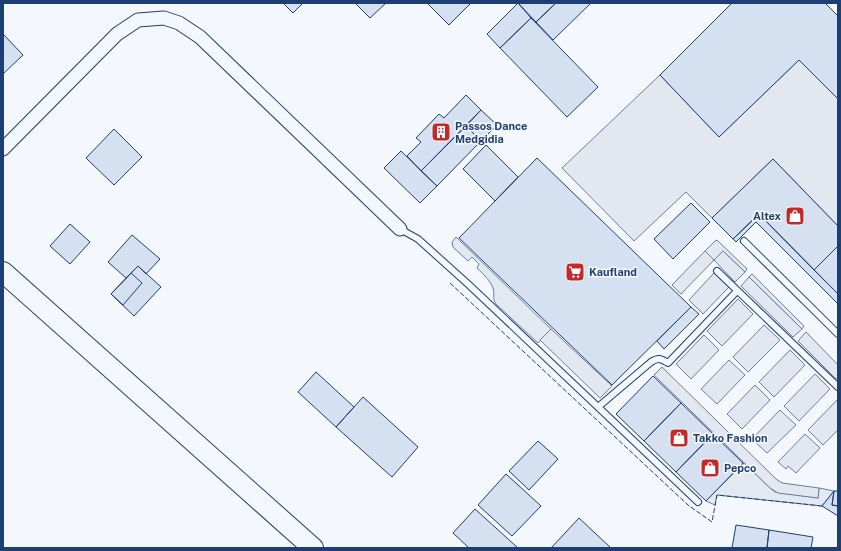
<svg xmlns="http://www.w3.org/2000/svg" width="841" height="551" font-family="'Public Sans',sans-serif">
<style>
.green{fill:#e3e9f0;stroke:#687fa3}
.parking{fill:#e3e8f0;stroke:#687fa3}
.building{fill:#d5e0f0;stroke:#1d3f73}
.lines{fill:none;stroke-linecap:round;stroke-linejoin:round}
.lane-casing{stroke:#1d3f73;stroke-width:8}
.street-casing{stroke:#1d3f73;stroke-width:15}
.primary-casing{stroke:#1d3f73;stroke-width:22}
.lane{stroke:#f4f7fb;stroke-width:6}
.street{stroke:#f4f7fb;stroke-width:13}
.primary{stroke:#f4f7fb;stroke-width:20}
.fence{stroke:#1d3f73;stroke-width:1;stroke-dasharray:5 2;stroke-linecap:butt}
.labels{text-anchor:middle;stroke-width:3;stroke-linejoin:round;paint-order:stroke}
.poi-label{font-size:11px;font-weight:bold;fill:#1d3f73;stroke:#f4f7fb;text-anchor:start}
</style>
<rect width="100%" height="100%" fill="#f4f7fb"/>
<path class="green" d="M456,237l95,92 -13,14 -42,-39c-4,-5 -1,-10 -3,-16 -3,-8 -10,-14 -16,-20l2,-4 -7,-7 -4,4 -15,-14 -1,-5z
M717,240l30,29 -2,3 -22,-21 -9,9 -9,-9 10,-10z
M752,274l52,52 -2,3 -53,-52z
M744,463l26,25 5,4 43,6 1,-10 15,3 -12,15 -105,-11 -2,10 -9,-4z"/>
<path class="parking" d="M799,60l39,39v127l-65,-67 -61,59 -26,-26 -52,49 -72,-73 98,-93 59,62z
M705,251l9,9 9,-9 22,21 -10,10 -21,-22 -33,34 -9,-9z
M714,273l15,14 -26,27 -14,-14z
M749,277l53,52 -9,8 -52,-51z
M738,299l15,15 -31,32 -15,-15z
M764,325l16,15 -32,32 -15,-15z
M551,329l61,57 -12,12 -60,-58z
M806,332l32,33v12l-2,2 -38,-38z
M704,335l15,15 -28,29 -15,-15z
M790,350l15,15 -31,32 -15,-15z
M729,360l16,15 -28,29 -16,-15z
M662,367l114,112 6,4 37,5 -1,10 -40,-5 -8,-5 -116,-113z
M815,374l15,15 -31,32 -15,-15z
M755,385l15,15 -28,29 -15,-15z
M838,399v31l-15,15 -15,-15z
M780,410l16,15 -29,28 -15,-14z
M805,434l15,14 -24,25 -8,-7 -2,3 -8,-7z"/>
<path class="building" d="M283,3h20l-10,10z
M355,3h31l-16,15z
M427,3h44l-22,22z
M518,3h38l-20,19z
M518,3l13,15 -31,30 -13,-14z
M556,3h35l-38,37 -17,-18z
M732,3h93l13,13v83l-39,-39 -80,77 -59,-62z
M531,18l67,69 -31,30 -67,-69z
M3,34l20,21 -20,19z
M466,95l15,15 -60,61 -14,-15 14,-14 -5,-4 23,-24 5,4z
M481,110l16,15 -16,16 -15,-15z
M466,126l15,15 -44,45 -16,-15z
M114,129l28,28 -28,28 -28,-27z
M486,145l32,32 -23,24 -32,-32z
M401,151l36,35 -17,17 -36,-35z
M537,158l154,149 -79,78 -153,-147z
M773,159l65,67v20l-24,24 -55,-56 -26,25 -21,-21z
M691,203l19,19 -37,37 -19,-20z
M759,214l79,80v10l-82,-82 -20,20 -3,-3z
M70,224l20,18 -20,22 -20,-18z
M132,235l28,24 -14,15 -8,-8 -12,12 -18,-16z
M838,246v48l-24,-24z
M138,266l23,21 -27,29 -23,-22z
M131,273l11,10 -19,22 -12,-11z
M691,307l8,7 -35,35 -7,-8z
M316,372l38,35 -18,20 -38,-35z
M653,376l28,27 -37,38 -28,-27z
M363,397l55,50 -26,30 -56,-50z
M681,403l32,31 -37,38 -32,-31z
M713,434l30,29 -37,38 -30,-29z
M538,441l20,18 -29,31 -20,-19z
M506,474l35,32 -29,30 -34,-31z
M834,491h4v17v-2l-6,-1z
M834,491l-2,14 6,1v10l-16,-10z
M475,509l43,39h-49l-16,-15z
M579,518l32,30h-60z
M736,525l33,5 -2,18h-35z
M769,530l44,7 -2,11h-44z"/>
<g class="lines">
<g class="lane-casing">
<path id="lane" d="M400,229l18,10 50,45 130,123 53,-45c8,-5 10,-3 17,1l69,-72
M744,241l94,93
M717,271l121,116
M598,407l100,95"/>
</g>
<g class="street-casing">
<path id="street" d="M3,149l114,-115 21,-14 26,-2 15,5 21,14 200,192"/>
</g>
<g class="primary-casing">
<path id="primary" d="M3,272l310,276"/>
</g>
<use href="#lane" class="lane"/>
<use href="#street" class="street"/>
<use href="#primary" class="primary"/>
<path class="fence" d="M450,283l238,222 24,17 5,-27 105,11"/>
</g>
<defs>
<g id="building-square" transform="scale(1)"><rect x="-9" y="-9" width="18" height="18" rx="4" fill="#c62828" stroke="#f4f7fb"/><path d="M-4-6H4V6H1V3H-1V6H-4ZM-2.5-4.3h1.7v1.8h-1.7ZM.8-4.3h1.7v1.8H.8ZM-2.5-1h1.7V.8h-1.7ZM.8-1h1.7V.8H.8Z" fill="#fff"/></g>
<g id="shop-square" transform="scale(1)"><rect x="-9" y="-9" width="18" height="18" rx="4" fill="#c62828" stroke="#f4f7fb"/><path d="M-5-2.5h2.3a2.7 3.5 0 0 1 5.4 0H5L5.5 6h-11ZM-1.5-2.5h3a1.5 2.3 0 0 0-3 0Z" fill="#fff"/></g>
<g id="supermarket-square" transform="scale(1)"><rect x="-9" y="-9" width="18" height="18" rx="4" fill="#c62828" stroke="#f4f7fb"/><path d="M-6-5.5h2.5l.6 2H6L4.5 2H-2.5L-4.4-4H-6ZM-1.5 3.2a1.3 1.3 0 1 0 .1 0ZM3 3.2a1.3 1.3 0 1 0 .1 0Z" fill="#fff"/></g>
</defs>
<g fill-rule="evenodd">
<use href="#building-square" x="441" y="132"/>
<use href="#shop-square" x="795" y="216"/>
<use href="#supermarket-square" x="575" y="272"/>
<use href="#shop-square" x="679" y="438"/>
<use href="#shop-square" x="710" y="468"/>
</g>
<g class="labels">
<g class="poi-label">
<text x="455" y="130">Passos Dance<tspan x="455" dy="13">Medgidia</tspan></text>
<text x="781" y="220" text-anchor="end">Altex</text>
<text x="589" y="276">Kaufland</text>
<text x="693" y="442">Takko Fashion</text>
<text x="724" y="472">Pepco</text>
</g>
</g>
<rect width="841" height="551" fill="none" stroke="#1d3f73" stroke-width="8"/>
</svg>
